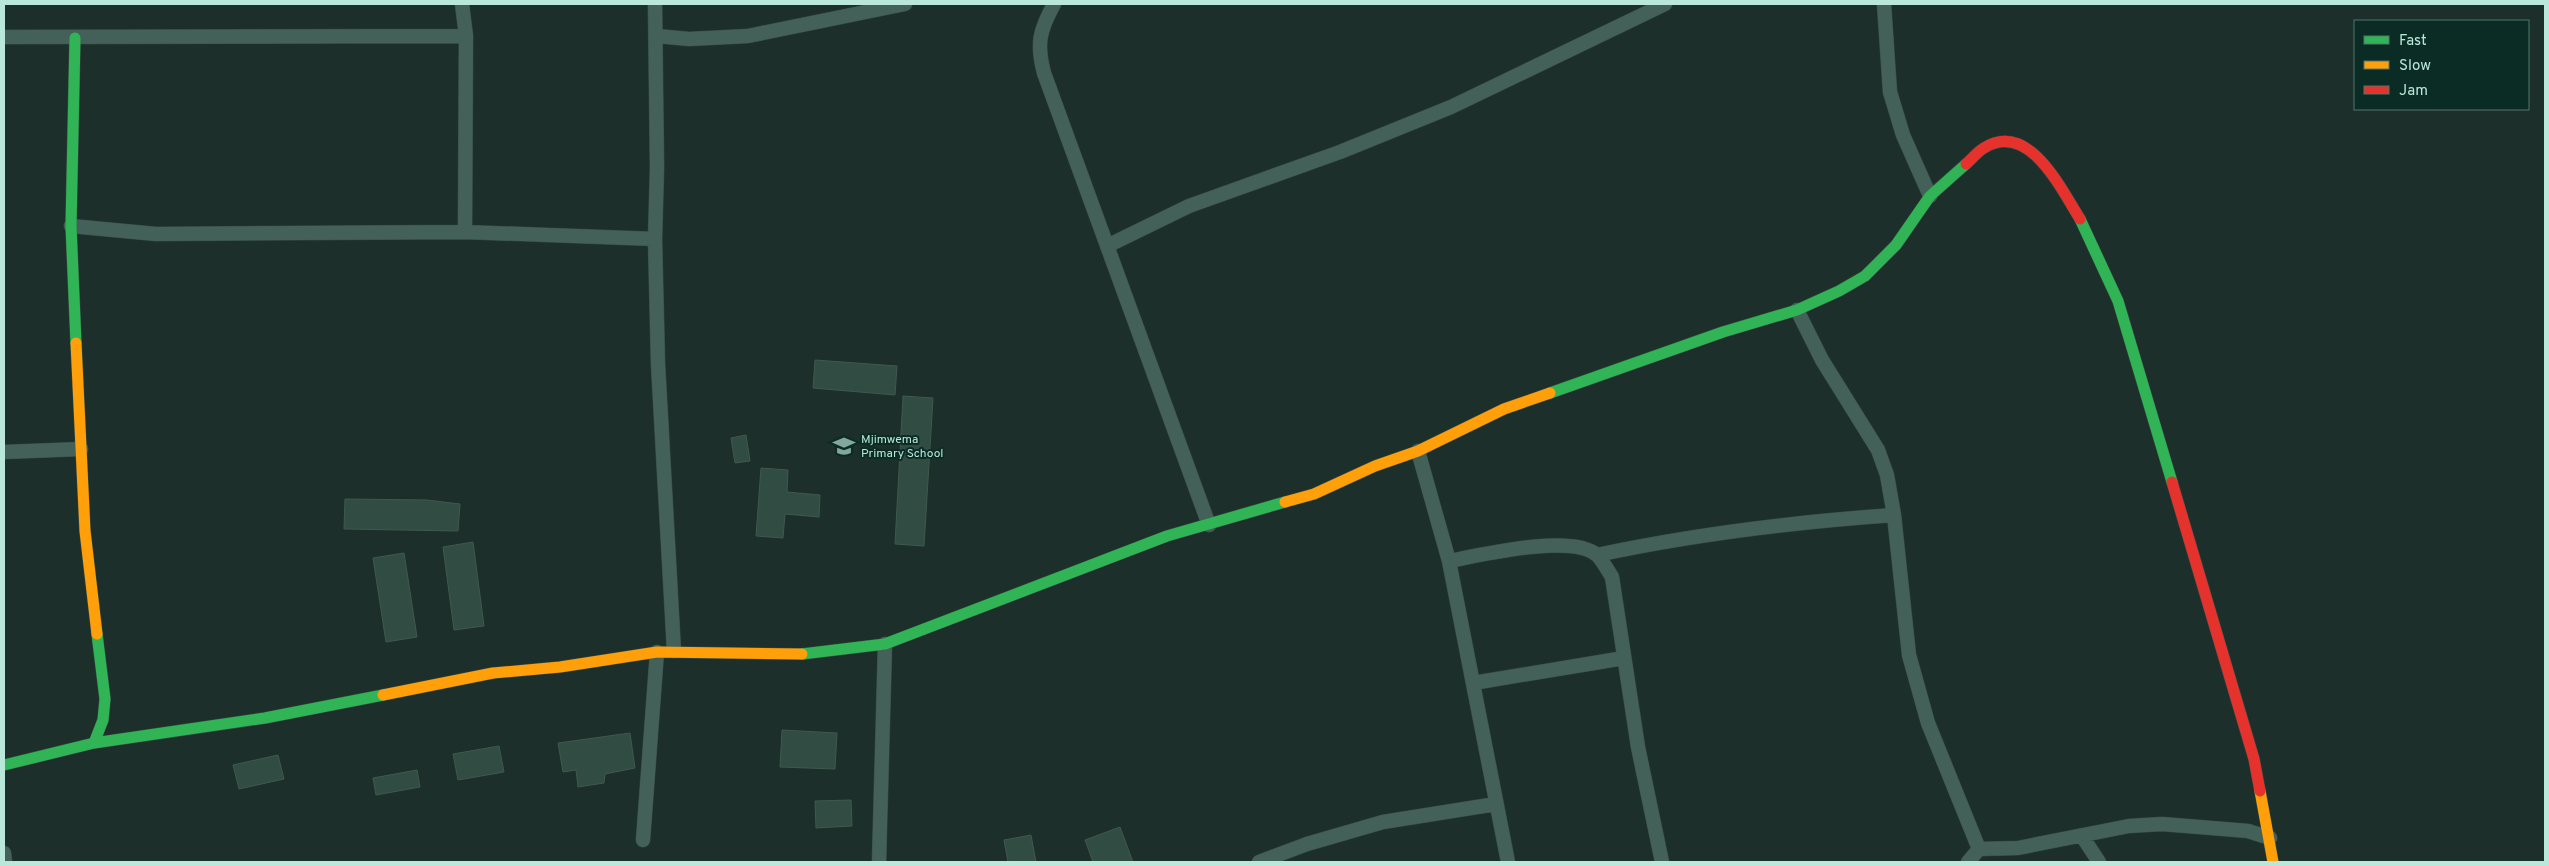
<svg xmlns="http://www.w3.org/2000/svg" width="2549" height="866" font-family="Overpass,sans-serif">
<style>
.building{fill:#314c42;stroke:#40584d}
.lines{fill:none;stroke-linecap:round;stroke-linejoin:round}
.street-casing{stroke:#374c46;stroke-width:15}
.fast-casing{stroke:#374c46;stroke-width:12}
.slow-casing{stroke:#374c46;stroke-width:12}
.jam-casing{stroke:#374c46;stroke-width:12}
.street{stroke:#436059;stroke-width:14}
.fast{stroke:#30b455;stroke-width:11}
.slow{stroke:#ff9f0a;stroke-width:11}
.jam{stroke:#e5322d;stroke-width:11}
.labels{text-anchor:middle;stroke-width:4;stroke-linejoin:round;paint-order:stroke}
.poi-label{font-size:12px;fill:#b9e7d9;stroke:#0b2c24;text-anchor:start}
</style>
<rect width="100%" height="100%" fill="#1d2f2a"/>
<path class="building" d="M815,360l82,6 -2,29 -82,-7z
M903,396l30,2 -9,148 -29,-2z
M746,435l4,26 -15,2 -4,-25z
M761,468l27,2 -1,22 33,3 -1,22 -34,-3 -2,24 -27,-2z
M345,499l82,1 33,4 -2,27 -114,-2z
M473,542l11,84 -30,4 -11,-83z
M404,553l13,84 -31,5 -13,-84z
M782,730l55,3 -2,36 -55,-2z
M630,733l5,35 -30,6 -1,9 -26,4 -2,-17 -13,2 -5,-29z
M499,746l5,26 -46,8 -5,-26z
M278,755l6,24 -45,10 -6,-24z
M417,770l3,17 -44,8 -3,-17z
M851,800l1,26 -36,2 -1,-27z
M1120,827l13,35h-40l-8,-22z
M1031,835l5,27h-28l-4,-22z"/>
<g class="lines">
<g class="street-casing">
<path id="street" d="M462,4l4,32 -1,196
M655,4l2,164 -2,71 3,125 16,287
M1054,4c-14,26 -18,39 -10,69l165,452
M1884,4l6,88 13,43 27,61
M657,36l32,3 59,-3 157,-32
M4,37l462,-1
M71,226l85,8 309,-2 190,7
M1107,246l82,-40 151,-54 111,-45 214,-103
M1797,310l25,50 56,90 9,25 7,40 15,140 19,68 51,126
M1418,451l31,110 59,301
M4,452l77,-3
M1597,555c98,-21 197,-33 297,-40
M1449,561c32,-6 123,-28 148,-6 6,6 11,16 15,22l26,170 24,115
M1473,683l151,-25
M2082,836l17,26
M643,840l14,-188
M4,853l1,9
M879,862l6,-218
M1259,862l48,-18 76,-22 113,-18
M1968,862l11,-13 39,-1 111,-22 33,-2 86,7 22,7"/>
</g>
<g class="fast-casing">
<path id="fast" d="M75,38l-4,188 5,117
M2080,219l38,82 54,181
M1550,393l173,-61 74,-22 42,-19 26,-15 31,-31 34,-49 36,-32
M802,654l83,-10 282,-108 118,-34
M94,743l9,-23 2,-21 -8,-65
M4,765l90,-22 171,-25 118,-23"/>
</g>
<g class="slow-casing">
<path id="slow" d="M76,343l9,188 12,103
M1285,502l29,-8 61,-28 43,-15 86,-42 46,-16
M383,695l110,-22 67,-6 97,-15 145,2
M2260,791l13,71"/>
</g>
<g class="jam-casing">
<path id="jam" d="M1966,164c6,-5 11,-12 18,-16 45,-28 77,41 96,71
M2172,482l82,277 6,32"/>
</g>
<use href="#street" class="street"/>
<use href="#fast" class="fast"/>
<use href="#slow" class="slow"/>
<use href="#jam" class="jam"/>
</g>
<defs>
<g id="school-bare" transform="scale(1.725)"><path d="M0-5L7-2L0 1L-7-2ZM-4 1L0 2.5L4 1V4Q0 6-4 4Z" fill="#82a79c" stroke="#0b2c24" stroke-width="2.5" paint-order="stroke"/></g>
</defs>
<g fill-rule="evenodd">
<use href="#school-bare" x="844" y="446"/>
</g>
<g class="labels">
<g class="poi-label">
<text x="861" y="443">Mjimwema<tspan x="861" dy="14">Primary School</tspan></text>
</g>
</g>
<rect width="2549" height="866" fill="none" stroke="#b9e7d9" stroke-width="10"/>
<rect x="2354" y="20" width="175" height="90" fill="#0b2c24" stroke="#51776c"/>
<rect x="2364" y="36" width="25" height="8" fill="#30b455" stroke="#51776c"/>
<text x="2399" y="45" font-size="15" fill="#b9e7d9">Fast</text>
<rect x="2364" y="61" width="25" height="8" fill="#ff9f0a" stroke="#51776c"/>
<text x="2399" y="70" font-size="15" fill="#b9e7d9">Slow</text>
<rect x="2364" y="86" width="25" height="8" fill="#e5322d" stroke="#51776c"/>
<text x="2399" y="95" font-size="15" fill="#b9e7d9">Jam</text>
</svg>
